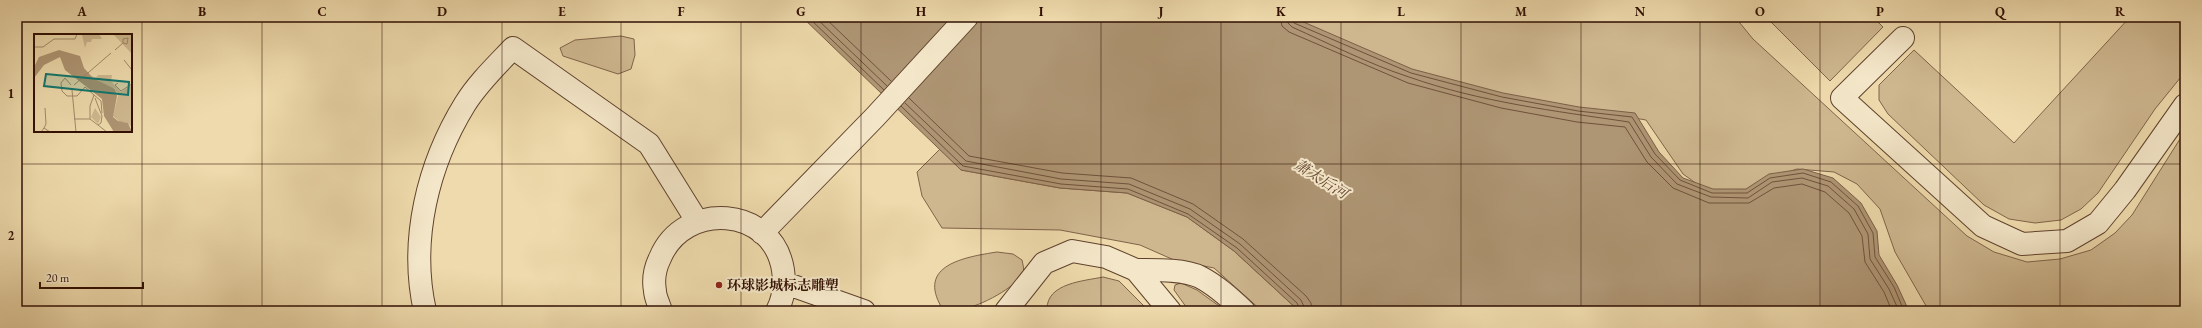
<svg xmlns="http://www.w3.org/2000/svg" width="2202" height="328" font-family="'EB Garamond','Noto Serif SC',serif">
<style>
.green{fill:#ceb78f;stroke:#806349}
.water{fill:#ae9573;stroke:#7c5f46}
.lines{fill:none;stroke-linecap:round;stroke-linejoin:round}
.shore{stroke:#70523b;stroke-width:1}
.minor-casing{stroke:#60422d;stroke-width:24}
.minor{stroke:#f4e7c9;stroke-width:22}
.grid{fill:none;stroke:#310f03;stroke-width:1;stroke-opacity:0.55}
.poi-dot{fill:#8f2418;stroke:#f4e7c9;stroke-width:1.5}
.labels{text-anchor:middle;stroke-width:4;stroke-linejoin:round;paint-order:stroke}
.poi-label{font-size:14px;font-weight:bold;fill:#310f03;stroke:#f4e7c9;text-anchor:start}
.water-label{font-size:15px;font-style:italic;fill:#634530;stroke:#f4e7c9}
.inset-road{fill:none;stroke:#a28968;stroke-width:1}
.view{fill:#0f766e;fill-opacity:0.15;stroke:#0f766e;stroke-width:2}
.inset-edge{fill:none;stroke:#310f03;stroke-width:2}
.neatline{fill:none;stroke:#310f03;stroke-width:1.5}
.grid-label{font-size:13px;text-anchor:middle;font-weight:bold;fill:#310f03}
</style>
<rect width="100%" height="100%" fill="#eedaac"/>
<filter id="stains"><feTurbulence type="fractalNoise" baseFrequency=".005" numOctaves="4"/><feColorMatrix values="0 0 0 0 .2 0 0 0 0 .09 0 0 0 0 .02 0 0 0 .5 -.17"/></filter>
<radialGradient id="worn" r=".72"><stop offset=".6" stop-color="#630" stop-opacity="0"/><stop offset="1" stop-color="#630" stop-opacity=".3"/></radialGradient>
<path class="green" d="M1286,17h449l18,22 214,197 27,16 33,10 33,-3 31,-9 24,-17 17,-18 53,-84v180h-256l-34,-59 -15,-43 -23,-25 -23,-12 -37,-3 -31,10 -29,15h-26l-28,-20 -37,-54 -200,-34z
M1766,17h107l10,10 -53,54z
M2130,17h55v55l-30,37 -57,84 -17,16 -20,11 -26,3 -26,-4 -25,-14 -96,-91 -9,-14v-15l35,-35 100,93z
M621,36l13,3 1,16 -4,14 -13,5 -55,-18 -3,-8 15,-8z
M940,149l21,21 99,18 67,5 60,24 47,34 65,60h-37l-48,-43 -40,-8 -34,-15 -80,-15 -118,-2 -20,-32 -5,-24z
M997,252l16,2 9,6c1,5 3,11 0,15 -10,15 -47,34 -65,35 -5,0 -10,-1 -15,-2 -26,-43 23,-51 55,-56z
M1103,277l16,4 30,30h-96l-6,-2c0,-26 37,-28 56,-32z
M1181,283l16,7 29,21h-37l-15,-21 1,-5z"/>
<path class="water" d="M802,17h490l120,52 91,24 76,14 56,6 24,39 24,26 30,11h33l23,-15 34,-5 30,9 28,25 16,28 2,24 18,30 12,26h-610l-65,-60 -47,-34 -60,-24 -67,-5 -99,-18z"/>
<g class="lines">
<path class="shore" d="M808,17l76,73
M815,17l72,69
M824,17l67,64
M1280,17l2,9 7,6 119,51 93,25 76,14 48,5 22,35 26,26 36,15h40l25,-15 28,-4 23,8 24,21 13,23 3,26 19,30 8,19
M1286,17l2,6 4,4c38,17 77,37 117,50 71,25 146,34 220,45l22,35 26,27 34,13 37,1 24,-16 30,-4 26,8 26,23 14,25 2,25 19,30 10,22
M1291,17l3,6 117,50 91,24 76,14 54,6 23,37 25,26 32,13h35l23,-15 33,-5 28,9 27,24 15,27 2,24 19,30 10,24
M909,98l60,58 93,17 69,5 62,26 50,35 63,57 5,7 1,8
M905,103l61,58 95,18 68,5 61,25 50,35 61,56 5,11
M901,106l62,60 98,18 67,5 60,25 49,34 60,55 4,8"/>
<g class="minor-casing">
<path id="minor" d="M1903,38l-61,60 141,128 39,18 45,-3 31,-18 27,-33 60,-85
M762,233l113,-116 92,-100
M1136,270c18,0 48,-1 64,7 16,8 31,22 44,34
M785,283l79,28
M425,311c-16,-71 3,-147 40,-207 13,-21 31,-38 48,-56l136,96 48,77
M661,311c-2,-7 -6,-14 -6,-20 -2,-11 0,-23 5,-33 24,-58 113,-52 123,12 2,14 1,28 -6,41
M1006,311l38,-48 28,-12 34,6 30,13 34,41"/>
</g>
<use href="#minor" class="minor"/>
</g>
<path class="grid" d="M142,17v294M262,17v294M382,17v294M502,17v294M621,17v294M741,17v294M861,17v294M981,17v294M1101,17v294M1221,17v294M1341,17v294M1461,17v294M1581,17v294M1700,17v294M1820,17v294M1940,17v294M2060,17v294M17,164h2168"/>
<circle class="poi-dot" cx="719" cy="285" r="4"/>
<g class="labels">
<g class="poi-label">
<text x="727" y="290">环球影城标志雕塑</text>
</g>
<g class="water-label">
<text transform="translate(1321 179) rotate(32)" y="5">萧太后河</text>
</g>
</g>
<g transform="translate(34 34)">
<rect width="98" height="98" fill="#eedaac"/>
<path d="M50,0h15l3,5h-10l-1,3h-4l-2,6 -3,-13zM79,0h19v20zM56,41l6,3 2,-3h14l-1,6 10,11 11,-7v43l-4,-5 -8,-1 -7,-6 5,-20 -3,-8h-5zM61,74l6,9 -3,7 -7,-7z" fill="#ceb78f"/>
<path d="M25,16l21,6 4,12 9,10 22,11 2,7 -4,21 5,4 10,2 4,9h-18l-10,-16 -2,-17 -37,-29 -5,-13 -16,8 -10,13v-11l5,-10z" fill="#ae9573"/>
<path class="inset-road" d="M0,13h9l11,-8h21l2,-5M81,16l8,-7 4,1 1,-6 -5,1v4M90,26l8,10M84,49l-3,2 6,6 11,-7M37,51l-6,-7 -4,5 1,8 5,5h10l8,-9 9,8 -4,11v13M40,51l37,-32M38,56l4,42M60,61l7,6 1,12M61,64l7,18 -1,7 -3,2M40,85h16l17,13M10,94l2,-4 -1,-16M7,98l3,-4 6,4"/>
<path class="view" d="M12,40l83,8 -1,13 -84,-9z"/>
<rect width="98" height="98" class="inset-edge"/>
</g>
<rect width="2202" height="328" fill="none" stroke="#eedaac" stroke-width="44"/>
<path d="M40 282v6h103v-6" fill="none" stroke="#310f03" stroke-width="2"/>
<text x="46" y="282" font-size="12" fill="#310f03" stroke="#f4e7c9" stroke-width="3" paint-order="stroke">20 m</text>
<rect x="22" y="22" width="2158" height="284" class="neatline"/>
<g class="grid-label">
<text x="82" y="16">A</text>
<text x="202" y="16">B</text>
<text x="322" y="16">C</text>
<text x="442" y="16">D</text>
<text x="562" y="16">E</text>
<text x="681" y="16">F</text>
<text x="801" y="16">G</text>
<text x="921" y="16">H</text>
<text x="1041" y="16">I</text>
<text x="1161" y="16">J</text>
<text x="1281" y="16">K</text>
<text x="1401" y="16">L</text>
<text x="1521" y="16">M</text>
<text x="1640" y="16">N</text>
<text x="1760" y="16">O</text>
<text x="1880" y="16">P</text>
<text x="2000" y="16">Q</text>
<text x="2120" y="16">R</text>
<text x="11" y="98">1</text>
<text x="11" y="240">2</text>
</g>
<rect width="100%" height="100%" filter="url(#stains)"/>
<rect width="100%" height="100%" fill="url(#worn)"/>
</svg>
